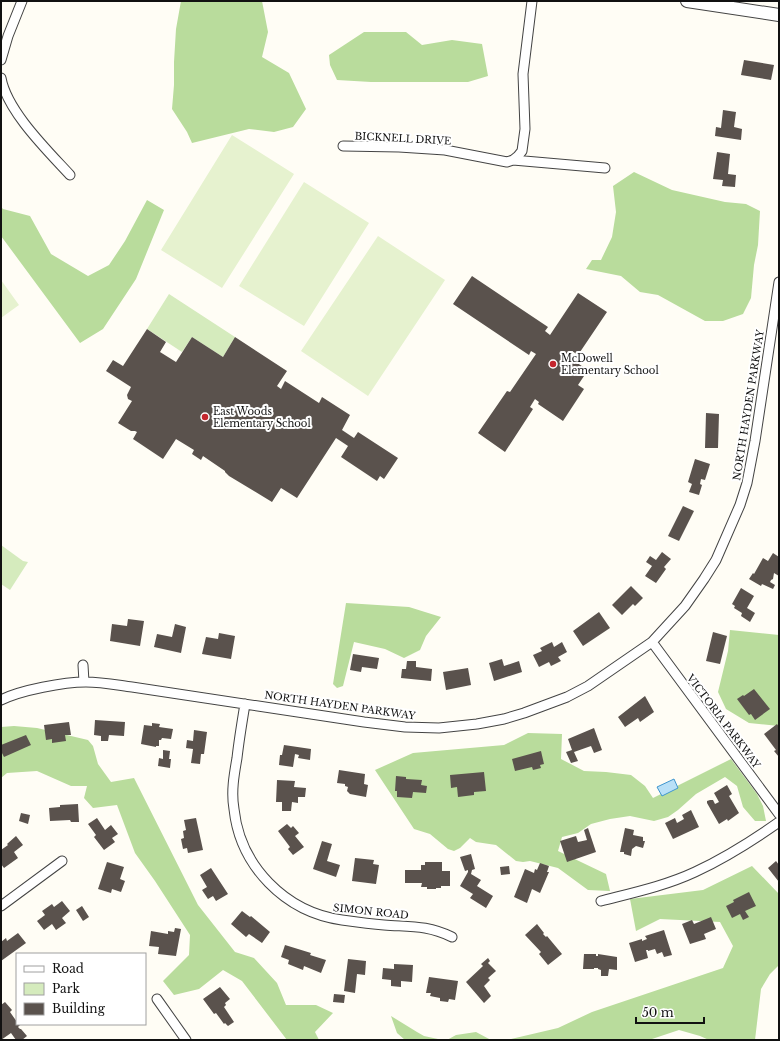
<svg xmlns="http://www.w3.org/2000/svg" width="780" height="1041" font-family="'Libre Baskerville',serif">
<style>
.green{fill:#d5ebbd}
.forest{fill:#b9dc9c}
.pitch{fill:#e6f2cf}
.water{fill:#b9e0f7;stroke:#3f96cf}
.building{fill:#5a524d}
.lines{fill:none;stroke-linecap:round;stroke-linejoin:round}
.minor-casing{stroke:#444;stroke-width:11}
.tertiary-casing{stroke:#444;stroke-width:14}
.minor{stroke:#fff;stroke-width:9}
.tertiary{stroke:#fff;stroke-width:12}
.poi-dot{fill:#c4262e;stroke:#fff;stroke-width:1.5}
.labels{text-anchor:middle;stroke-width:4;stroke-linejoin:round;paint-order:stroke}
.street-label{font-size:10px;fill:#111;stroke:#fff}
.poi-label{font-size:10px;fill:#111;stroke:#fff;text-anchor:start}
</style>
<rect width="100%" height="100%" fill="#fffdf5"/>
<path class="green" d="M169,294l66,43 -12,20 -31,-20 -10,15 -35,-23z
M1,545l22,16 5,1 -18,28 -9,-6z"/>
<path class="forest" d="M181,1h81l6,31 -6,25 27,16 17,36 -13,18 -19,5 -25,-3 -57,14 -5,-11 -15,-23 2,-24v-23l2,-33z
M364,32h42l16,13 30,-5 30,4 6,32 -20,6h-97l-34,-2 -7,-15 -1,-10z
M634,172l38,18 53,12 21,2 14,7 -2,34 -4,20 -3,33 -8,16 -20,7h-18l-47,-26 -18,-3 -19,-16 -35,-7 6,-9h9l11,-23 4,-25 -3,-26z
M147,200l17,10 -28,69 -33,50 -23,14 -79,-107v-29l2,2 27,7 21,38 37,22 21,-11 16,-24z
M346,603l63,4 32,10 -15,19 -6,14 -16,8 -19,-9 -31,-7 -11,44 -6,2 -4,-4z
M730,630l49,5v91l-30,-3 -23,-14 -8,-17 10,-41z
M14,726l23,2 51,12 5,6 5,18 13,18 23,-4 64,127 37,47 19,6 23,25 9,22h30l17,8 -18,19 4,8h-32l-45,-59 -19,-11 -24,19 -25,6 -11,-14 26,-26 1,-20 -35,-54 -20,-28 -18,-48 -24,3 -9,-10 3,-12h-16l-34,-15 -30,2 -6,5v-51z
M528,733l34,1 -1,25 23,12 22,1 25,3 14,11 8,12 78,-39 26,35 6,12 3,15h-11l-12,-14 -6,-21 -12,-9 -29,17 -18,16 -10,7 -14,4 -24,-5 -20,3 -19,5 -13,9 -16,4 -4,14 48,23 4,17 -22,-1 -30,-22 -28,-7 -7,1 -7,-1 -20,-16 -20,-3 -6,-4 -10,10 -6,3 -6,-2 -18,-15 -16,-5 -39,-59 38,-17 91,-8z
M752,866l27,28v71l-9,9 -9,15 -6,51h-46l-9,-4 -21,-6 -30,10h-244l-8,-7 -6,-17 26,16 7,4 14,3 9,1 9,-5 20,-3 15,8 20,-1 47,-11 34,-16 131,-44 10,-22 -13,-24 -60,-3 -24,12 -6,-32 73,-9z"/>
<path class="pitch" d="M232,135l62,39 -72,114 -61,-38z
M304,182l65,41 -65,103 -65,-40z
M378,236l67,44 -77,116 -67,-45z
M1,280l18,25 -18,13z"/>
<path class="water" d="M674,779l4,9 -16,8 -5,-9z"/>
<path class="building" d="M744,60l30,5 -3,15 -30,-5z
M723,110l13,2 -2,15 8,2 -1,11 -26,-4 1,-9 5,1z
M717,152l13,2 -2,20 8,1 -1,12 -13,-1 1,-6 -10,-1z
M472,276l76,51 -3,4 5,4 28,-42 29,19 -29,43 -6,-4 -4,6 20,13 -10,15 6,4 -21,32 -25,-17 1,-2 -4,-3 -5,8 3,2 -28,43 -27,-19 29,-42 3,1 26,-38 -5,-3 -2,4 -76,-51z
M147,329l19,13 -6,10 16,10 16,-25 31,20 12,-20 52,34 -10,15 4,3 4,-8 34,22 3,-6 28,18 -8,15 12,8 4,-6 40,26 -14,21 -4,-3 -3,5 -36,-24 7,-11 -12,-8 -39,60 -16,-10 -9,14 -43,-26 -4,-4v-1l-22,-15 -2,4 -9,-6 2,-4 -18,-11 -13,20 -30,-20 4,-7 -2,-1h-4l-13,-8 14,-22 -4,-2 -1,-4 4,-8 -25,-16 7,-11 10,6z
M706,413l13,1 -1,34h-13z
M695,459l15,5 -5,16 -4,-1 -1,5 2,1 -3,10 -10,-3 3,-8 -4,-2z
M683,506l11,5 -15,30 -11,-5z
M662,552l9,7 -7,8 2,2 -10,14 -11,-7 7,-10 -6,-4 4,-6 6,4z
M773,553l6,4v19l-5,-3 -1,6 -2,1 -1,2 5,3 -2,4 -11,-5 -1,2 -12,-7 4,-6 1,1 9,-16 5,3z
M631,586l12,12 -8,8 -2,-2 -11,11 -10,-10z
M741,588l13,8 -7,12 8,5 -5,9 -9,-6 1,-3 -8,-5 1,-2 -3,-2z
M599,612l11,16 -27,18 -10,-15z
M128,619l16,2 -4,25 -30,-5 2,-17 15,2z
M175,624l11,3 -5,26 -27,-6 3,-13 15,3z
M713,632l14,4 -7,28 -14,-3z
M219,633l16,3 -4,23 -29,-5 4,-17 12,2z
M552,642l2,5 8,-5 5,10 -9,5 3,4 -10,5 -2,-4 -10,5 -6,-12 9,-4 -2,-3z
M353,654l26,4 -2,11 -15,-2 -1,5 -11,-2z
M502,659l2,7 15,-5 3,11 -28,9 -5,-18z
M407,661h9v6l16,2 -1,12 -30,-3 1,-9h4z
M468,668l3,17 -25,5 -3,-18z
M754,689l16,20 -15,11 -4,-6 -2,1 -12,-16 6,-4 1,1z
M645,696l9,16 -14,10 -2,-4 -13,9 -7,-10z
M95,720l30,2 -1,14 -15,-1 -1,6h-7v-5l-7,-1z
M69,722l2,13h-6l1,6 -14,2v-4l-6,1 -2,-15z
M152,723l8,1 -1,3 14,2 -2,10 -9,-1 -1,2h-2v6h-3v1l-15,-3 3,-19 8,1z
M777,724l2,3v30l-5,-6 2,-1 -12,-16z
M594,728l8,22 -8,3 -3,-7 -17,6 4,9 -7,2 -5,-11 6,-2 -4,-11z
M194,730l13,2 -3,22h-3l-1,10 -9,-1 2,-14 -7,-1 1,-8 6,1z
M26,735l5,10 -27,12 -3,-6v-6z
M284,745l27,4 -1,11 -12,-2 1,-3 -4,-1 -2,13 -14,-2 1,-10h2z
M163,750l7,1 -1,8h2l-1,9 -12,-2 1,-8 4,1z
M541,751l3,13 -4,1 1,3 -8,2 -1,-3 -17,4 -3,-12z
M339,770l26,4 -1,10 4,1 -2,12 -16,-3 -3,-3 1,-4 -3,-1v-2l-8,-1z
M484,772l2,19 -12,1v3l-16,2 -1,-10 -6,1 -1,-13z
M396,776l10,1v2l16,1 -1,5 6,1 -1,7 -13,-1 -1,6 -15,-1v-6h-2z
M277,780l18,1 -1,6 12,1 -1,9h-7v6l-6,-1 -1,9h-9v-9h-6z
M727,785l5,9 -3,2 10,17 -11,8 -1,-2 -8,5 -12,-21v-2l3,-1h3l2,4 4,-2 -5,-9z
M78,804l1,18h-8l-1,-2 -20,1 -1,-13 11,-1v-2z
M691,810l8,17 -26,12 -8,-16 10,-5 2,5 7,-4 -2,-4z
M21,813l9,2 -2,9 -9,-3z
M97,818l8,12 6,-5 7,9 -6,4 3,4 -11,8 -10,-13 2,-2 -8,-11z
M196,818l7,32 -15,3 -1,-5 -4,1 -2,-10 3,-1 -1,-7 3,-1 -2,-10z
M287,824l4,4 2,-2 6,7 -4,3 9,11 -11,8 -5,-6 2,-2 -12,-16z
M588,828l8,24 -29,10 -7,-21 16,-5 2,6 9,-2 -3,-10z
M625,828l9,2 -1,5 10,2v4h2l-2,7 -7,-2 -4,3 -1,7 -7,-2v-2h-4z
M16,836l7,9 -9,7 4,6 -14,10 -3,-4v-14l7,-5 -1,-1z
M322,841l10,3 -5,17 13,4 -4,12 -23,-8z
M471,854l4,15 -3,1 -1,4 10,6 -4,6 16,10 -7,12 -16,-10 3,-4 -13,-8 8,-14v-2l-3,1 -5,-14z
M355,858l19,2 -1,4 6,1 -3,19 -24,-3z
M776,861l3,4v17l-11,-14z
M107,862l17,5 -4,12 5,2 -4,11 -9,-3 -1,4 -13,-4z
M425,862h17v9h8v15h-9v2h-5v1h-9v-2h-6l1,-4h-17v-13h16v-5h4z
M540,863l9,3 -2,6h2l-9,21 -8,-4 -5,14 -13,-6 11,-28 9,4 1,-4 2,1z
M509,866l1,8 -9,1 -1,-8z
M211,868l17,26 -12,7 -3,-5 -5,3 -6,-9 5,-3 -7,-12z
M749,892l7,14 -11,5 4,6 -6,3 -3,-6 -8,4 -6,-12 8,-4 -1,-2z
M62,901l8,10 -8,7 4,5 -10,7 -4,-6 -8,6 -7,-9 8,-6 -3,-4 10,-7 2,3z
M82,906l7,11 -6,4 -7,-11z
M242,911l8,6 1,-1 19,16 -8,11 -13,-9 -3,3 -15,-13z
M711,917l5,12 -12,5 2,5 -16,5 -8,-20 10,-4 2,4z
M537,924l7,9 -1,1 3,3 1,-1 15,18 -14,11 -9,-11 2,-2 -16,-17z
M175,928l6,1 -5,27 -18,-2 1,-7 -10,-1 2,-15 17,3v-3l6,1z
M664,930l8,25 -8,2 -2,-5 -5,2 -2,-5 -7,2v-1h-2l2,8 -13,4 -6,-19 13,-4v2l5,-2 -2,-3z
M18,933l8,10 -25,18v-19l5,-4 1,3z
M285,945l26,8 -1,2 16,5 -5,13 -17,-7 -1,4 -15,-6 1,-4 -8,-3z
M584,954h12v2h2v-2l19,3v13l-8,-1 -1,7h-7v-6l-3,-1v-1h-4v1h-11z
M488,958l2,3 -2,2 8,8 -8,7 2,2 -6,6 7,10 -7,7 -18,-21 17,-16 -2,-2z
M348,959l18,2 -1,14 -8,-1 -2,19 -11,-2z
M394,964l19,1 -1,17 -11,-1v6l-10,-1v-6l-9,-1 1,-11 11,1z
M429,977l29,4 -3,19 -6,-1 -1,3 -8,-1v-3l-10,-2 1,-3h-5z
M220,987l10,12 -5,4 1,2 -2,2 10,15 -6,4 -3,-3 -1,1 -8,-11 -2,1 -11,-15z
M334,994l11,1 -1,8 -11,-1z
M5,1002l7,8 -2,2 7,10v2l3,1 -2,2 2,2h1l6,7 -5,4h-6l-5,-7 -10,7v-35z"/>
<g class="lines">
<g class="minor-casing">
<path id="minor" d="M1,60l7,-24 14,-35
M1,78c6,33 46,72 69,97
M343,146l56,1 46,3 62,12 6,-2 92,8
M513,160l5,-4 4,-5 3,-22 -2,-55 9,-73
M652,642l127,172
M83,665l1,17
M1,700c20,-10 63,-18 85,-18 15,0 31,3 46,5l232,35 41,5 34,1 38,-4 27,-5 20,-6 43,-16 21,-11 64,-44 33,-36 19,-27 12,-19 24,-55 7,-22 8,-42 24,-159
M245,704c-3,18 -6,36 -8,54 -3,17 -6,34 -3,51 6,57 51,103 108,111 14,2 28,4 42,5 27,2 43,0 68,12
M601,901c31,-8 64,-15 94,-29 30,-14 57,-31 84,-50
M1,906l61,-45
M157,999l29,41"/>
</g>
<g class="tertiary-casing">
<path id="tertiary" d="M687,1l92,14"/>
</g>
<use href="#minor" class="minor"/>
<use href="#tertiary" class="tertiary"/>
</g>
<g class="poi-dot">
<circle cx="553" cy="364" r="4"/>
<circle cx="205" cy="417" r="4"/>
</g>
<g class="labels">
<g class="street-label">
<text transform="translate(403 138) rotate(3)" y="4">BICKNELL DRIVE</text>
<text transform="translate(748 405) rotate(-81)" y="4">NORTH HAYDEN PARKWAY</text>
<text transform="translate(340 705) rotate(8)" y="4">NORTH HAYDEN PARKWAY</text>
<text transform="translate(724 721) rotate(53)" y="4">VICTORIA PARKWAY</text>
<text transform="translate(371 911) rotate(6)" y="4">SIMON ROAD</text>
</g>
<g class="poi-label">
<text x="561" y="362">McDowell<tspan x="561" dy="12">Elementary School</tspan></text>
<text x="213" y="415">East Woods<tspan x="213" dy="12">Elementary School</tspan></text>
</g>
</g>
<rect width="780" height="1041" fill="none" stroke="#111111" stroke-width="4"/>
<rect x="16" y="953" width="130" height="72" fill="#ffffff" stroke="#a0a0a0"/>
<rect x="24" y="966" width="20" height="6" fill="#ffffff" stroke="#a0a0a0"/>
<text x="52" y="973" font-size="12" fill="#111111">Road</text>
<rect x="24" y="983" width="20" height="12" fill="#d5ebbd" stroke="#a0a0a0"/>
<text x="52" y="993" font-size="12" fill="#111111">Park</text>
<rect x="24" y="1003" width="20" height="12" fill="#5a524d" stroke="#a0a0a0"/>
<text x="52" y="1013" font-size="12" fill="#111111">Building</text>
<path d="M636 1017v6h68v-6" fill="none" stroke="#111111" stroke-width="2"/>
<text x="642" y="1017" font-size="12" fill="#111111" stroke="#ffffff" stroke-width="3" paint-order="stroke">50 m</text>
</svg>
